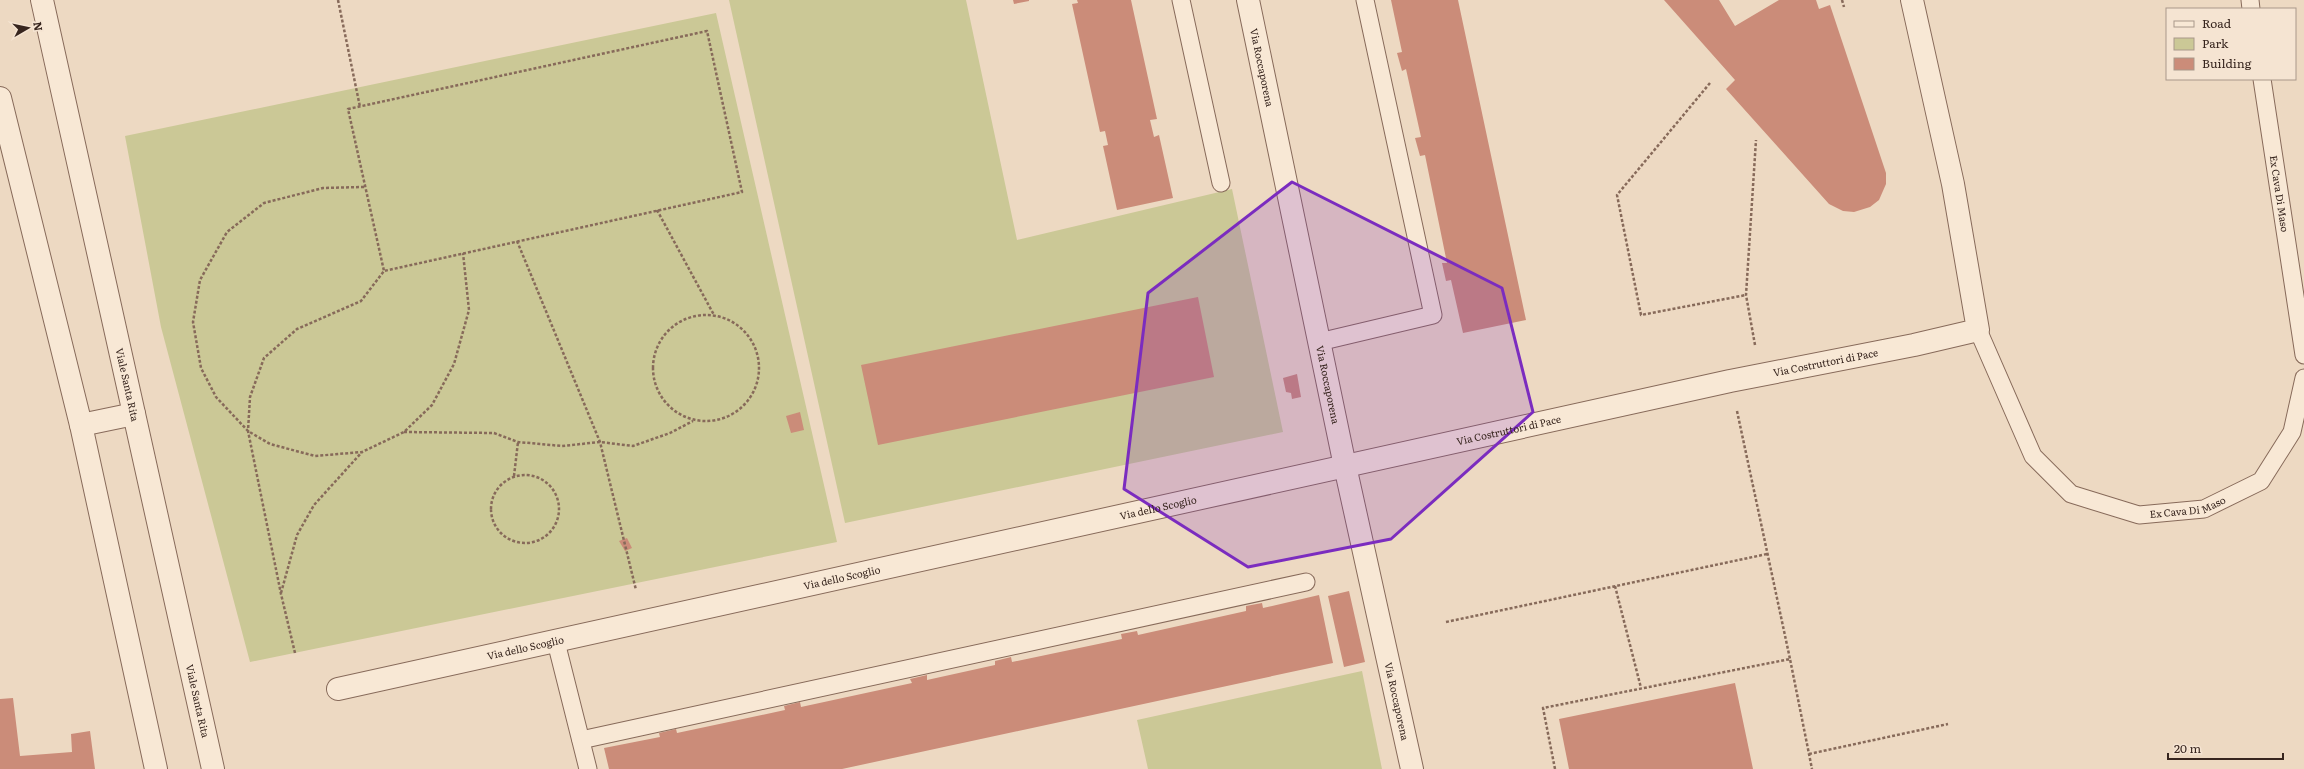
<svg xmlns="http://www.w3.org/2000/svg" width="2304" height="769" font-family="Literata,serif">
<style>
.green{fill:#cbc896}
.building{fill:#cb8c79}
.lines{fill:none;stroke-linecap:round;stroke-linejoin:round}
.lane-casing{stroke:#876a5a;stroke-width:19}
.street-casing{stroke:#876a5a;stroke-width:24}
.path{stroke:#876a5a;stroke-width:2.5;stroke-dasharray:3 2;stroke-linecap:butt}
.lane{stroke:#f8e8d5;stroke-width:17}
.street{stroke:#f8e8d5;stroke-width:22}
.marked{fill:#7b2cbf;fill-opacity:0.2;stroke:#7b2cbf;stroke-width:3;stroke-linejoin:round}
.labels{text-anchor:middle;stroke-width:3.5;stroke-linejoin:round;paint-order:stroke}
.street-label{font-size:10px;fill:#37251e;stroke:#f5e4d2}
</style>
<rect width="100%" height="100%" fill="#edd9c2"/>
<path class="green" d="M729,0h237l51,240 215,-51 51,243 -438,91z
M716,13l121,529 -587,120 -89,-335 -36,-191z
M1362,671l20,98h-234l-11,-49z"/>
<path class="building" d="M1013,0h16v1l-15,3z
M1077,0h54l26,119 -7,1 4,17 5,-2 14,63 -56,12 -14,-64 5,-1 -3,-14 -5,1 -28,-128 6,-1z
M1391,0h67l68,320 -63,13 -12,-53 -5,1 -4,-18h5l-22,-108 -5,1 -5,-18 6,-1 -15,-68 -4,2 -5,-18 5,-1z
M1664,0h55l16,26 44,-26h37l3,9 11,-4 56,168v11l-7,16 -9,7 -16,5 -11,-1 -14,-7 -103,-115 9,-9z
M1198,297l16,80 -336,68 -17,-80z
M1297,374l4,23 -9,2 -1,-6 -5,-1 -3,-14z
M800,412l4,18 -13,3 -5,-17z
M627,538l5,10 -7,3 -6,-10z
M1349,591l16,71 -21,5 -16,-71z
M1319,595l14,68 -491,106h-233l-5,-21 56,-11 -1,-4 17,-4 1,4 108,-23 -1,-4 16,-4 1,5 111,-24 -2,-4 17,-4v5l68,-15v-4l16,-4 1,5 110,-23 -1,-5 16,-3 1,4 108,-24v-5l16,-3 1,5z
M1735,683l18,86h-184l-10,-50z
M13,698l7,58 52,-4 -1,-18 19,-3 5,38h-95v-70z"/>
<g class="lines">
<g class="lane-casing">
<g id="lane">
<path d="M1181,0l40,183"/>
<path d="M2250,0l1,9"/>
<path id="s1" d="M2262,79l42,276"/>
<path id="s2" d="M1978,330l55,126 38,38 68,21 65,-6 57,-28 31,-49 12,-54"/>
<path d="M1319,342l114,-27 -68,-315"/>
<path d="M556,642l32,127"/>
<path d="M581,740l725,-158"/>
</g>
</g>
<g class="street-casing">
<g id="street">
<path id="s3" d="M42,0l171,769"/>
<path id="s4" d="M1248,0l97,466 67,303"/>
<path d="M0,98l81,327 75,344"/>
<path d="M81,425l53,-11"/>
<path id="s5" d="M338,689l1392,-308 184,-36 64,-15 -25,-146 -41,-184"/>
</g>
</g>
<path class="path" d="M338,0l22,107
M1842,0l2,7
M1710,83l-93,112 24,120 105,-20
M364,187l-41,1 -59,15 -37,29 -27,48 -7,42 8,46 15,29 32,34 22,13 45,12 47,-4 42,-20 28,-27 22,-41 15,-54 -6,-57
M657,210l57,105
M517,241l83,201 36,148
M653 368a53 53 0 1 1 106 0a53 53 0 1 1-106 0Z
M1755,345l-9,-50 10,-155
M1737,411l53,248
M404,432l90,1 24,9 44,4 38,-4 33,4 37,-13 23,-12
M491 509a34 34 0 1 1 68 0a34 34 0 1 1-68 0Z
M514,476l4,-34
M1615,586l26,102
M281,593l16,-58 17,-30 48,-53
M1446,622l321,-68
M295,653l-14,-59 -33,-163 2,-34 14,-39 33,-29 64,-28 23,-30 358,-79 -35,-161 -359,78 36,162
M1809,754l139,-30
M1555,769l-12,-61 247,-49 22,110"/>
<use href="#lane" class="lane"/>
<use href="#street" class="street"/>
</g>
<path class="marked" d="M1292,182l210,106 31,124 -142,127 -143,28 -124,-78 24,-196z"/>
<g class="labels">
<g class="street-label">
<text dy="4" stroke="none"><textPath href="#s4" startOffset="69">Via Roccaporena</textPath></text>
<text dy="4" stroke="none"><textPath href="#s1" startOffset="116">Ex Cava Di Maso</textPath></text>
<text dy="4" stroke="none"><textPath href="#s5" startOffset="1523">Via Costruttori di Pace</textPath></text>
<text dy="4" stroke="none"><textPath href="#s3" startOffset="394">Viale Santa Rita</textPath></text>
<text dy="4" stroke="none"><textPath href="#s4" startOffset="393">Via Roccaporena</textPath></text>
<text dy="4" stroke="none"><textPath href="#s5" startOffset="1199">Via Costruttori di Pace</textPath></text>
<text dy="4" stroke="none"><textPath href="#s2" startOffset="312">Ex Cava Di Maso</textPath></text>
<text dy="4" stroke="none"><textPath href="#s5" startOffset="840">Via dello Scoglio</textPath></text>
<text dy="4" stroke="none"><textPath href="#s5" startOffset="516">Via dello Scoglio</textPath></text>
<text dy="4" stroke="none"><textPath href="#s5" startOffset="192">Via dello Scoglio</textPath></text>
<text dy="4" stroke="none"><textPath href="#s3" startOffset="718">Viale Santa Rita</textPath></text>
<text dy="4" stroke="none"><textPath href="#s4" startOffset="717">Via Roccaporena</textPath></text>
</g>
</g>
<rect x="2166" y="8" width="130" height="72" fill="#f5e4d2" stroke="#a9988a"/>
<rect x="2174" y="21" width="20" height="6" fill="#f8e8d5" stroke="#a9988a"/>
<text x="2202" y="28" font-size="12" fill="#37251e">Road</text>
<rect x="2174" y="38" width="20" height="12" fill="#cbc896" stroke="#a9988a"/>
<text x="2202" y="48" font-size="12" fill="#37251e">Park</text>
<rect x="2174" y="58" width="20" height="12" fill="#cb8c79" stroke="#a9988a"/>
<text x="2202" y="68" font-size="12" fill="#37251e">Building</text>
<g transform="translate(28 28) rotate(81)" stroke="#f5e4d2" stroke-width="3" paint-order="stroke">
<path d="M0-3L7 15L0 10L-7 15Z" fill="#37251e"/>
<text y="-6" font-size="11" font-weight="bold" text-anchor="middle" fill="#37251e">N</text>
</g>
<path d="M2168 753v6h115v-6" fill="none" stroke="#37251e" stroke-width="2"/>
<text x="2174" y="753" font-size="12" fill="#37251e" stroke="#f5e4d2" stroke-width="3" paint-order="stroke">20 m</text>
</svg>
